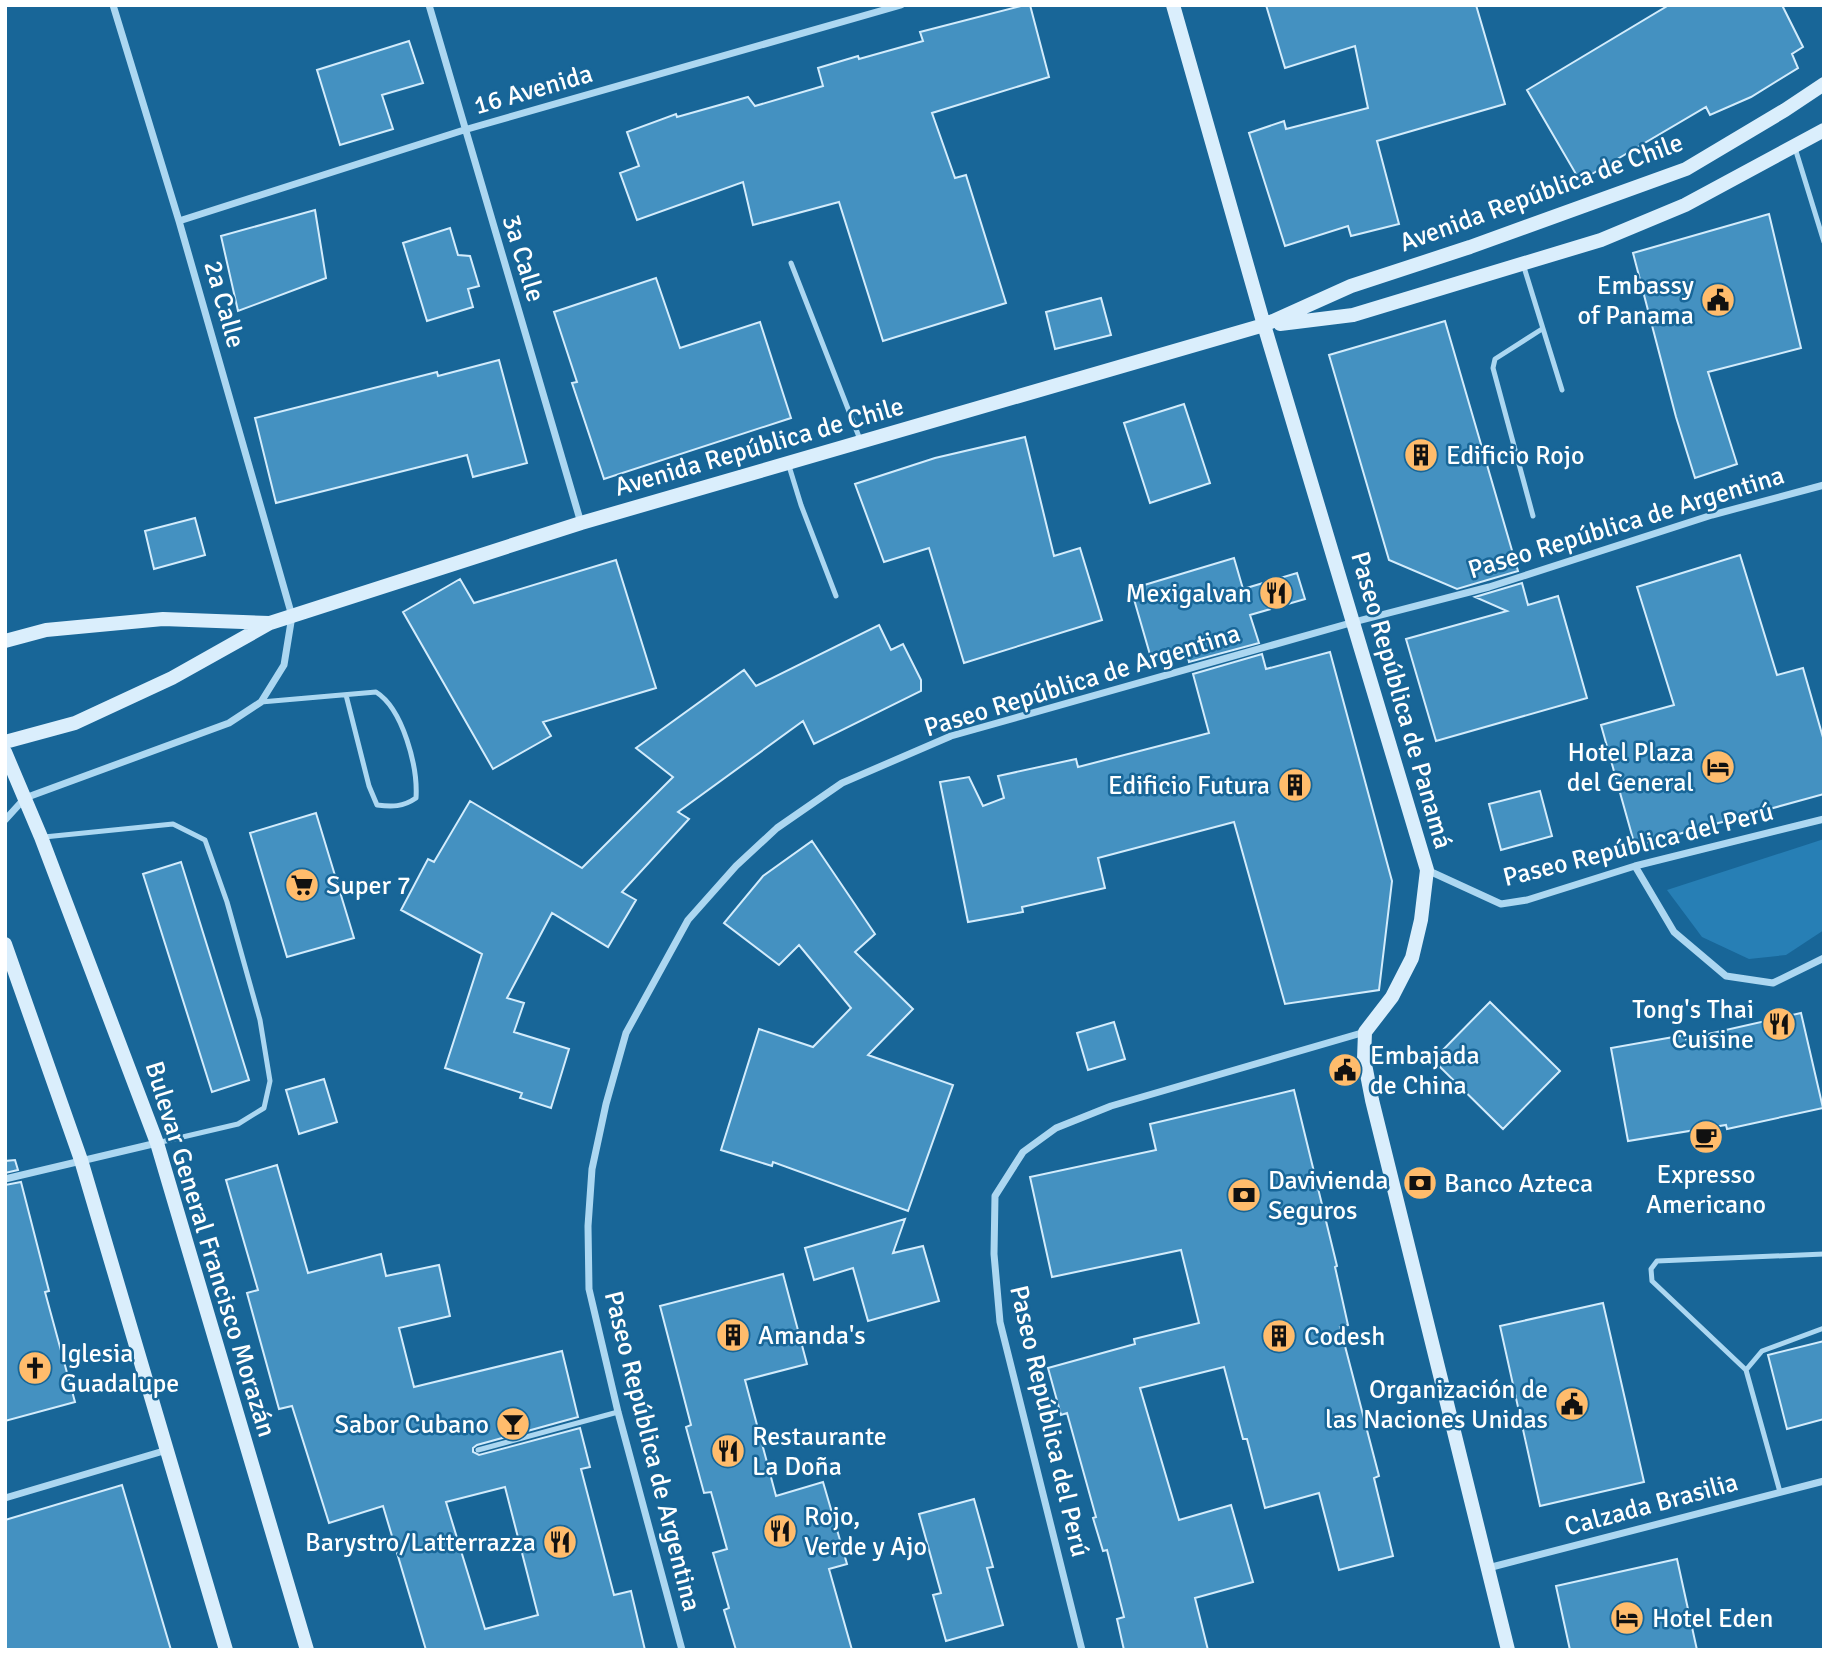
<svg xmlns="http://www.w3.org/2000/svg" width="1829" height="1655" font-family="Signika,sans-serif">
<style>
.green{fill:#277fb5}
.building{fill:#4491c1;stroke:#d3ecfc;stroke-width:2;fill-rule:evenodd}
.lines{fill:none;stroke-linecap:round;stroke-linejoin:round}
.lane{stroke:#acd7f1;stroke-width:5}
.street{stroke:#acd7f1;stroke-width:7}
.secondary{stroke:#daeefc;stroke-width:14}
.labels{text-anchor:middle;stroke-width:5;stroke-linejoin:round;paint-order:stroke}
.street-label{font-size:26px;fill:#fff;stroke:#186698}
.poi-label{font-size:26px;fill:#fff;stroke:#186698;text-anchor:start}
</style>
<rect width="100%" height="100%" fill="#186698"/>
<path class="green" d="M1824,839v91l-38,25 -37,4 -47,-22 -35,-47z"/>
<path class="building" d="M1025,5h5l19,72 -117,36 23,65 11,-3 40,128 -123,38 -44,-139 -86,23 -10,-43 -106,38 -17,-47 19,-7 -12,-34 49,-18 1,3 71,-20 7,9 68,-20 -5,-18 40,-12 1,3 64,-18 -3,-9z
M1266,5h210l29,99 -128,37 22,83 -48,12 -3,-10 -63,20 -36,-113 35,-12 2,8 82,-21 -13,-62 -70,22z
M1669,5h113l21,42 -11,7 6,14 -47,29 -41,18 -4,-8 -126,74 -53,-91z
M409,41l14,42 -41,12 11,34 -53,16 -23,-75z
M315,210l11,68 -88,33 -17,-75z
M1769,214l32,134 -93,24 29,92 -42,14 -19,-61 -43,-164z
M450,228l8,27 12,1 9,30 -11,3 5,18 -46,14 -24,-78z
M656,278l24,70 80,-26 31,96 -187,61 -32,-96 5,-1 -23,-70z
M1101,298l10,37 -56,14 -9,-37z
M1445,321l73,250 -61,18 -68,-29 -60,-205z
M499,360l28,103 -54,14 -6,-22 -191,48 -21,-85 182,-46 1,4z
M1184,404l26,79 -60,20 -26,-80z
M1025,437l29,119 26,-8 22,72 -138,43 -35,-115 -45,14 -29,-78 80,-26z
M195,518l10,37 -51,14 -9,-38z
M1740,555l37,120 26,-7 21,73v53l-189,52 -34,-121 73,-20 -37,-118z
M1234,558l9,31 54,-16 8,26 -55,16 9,28 -70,19 -3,-14 -35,10 -20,-69z
M616,560l40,128 -113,34 8,14 -58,33 -90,-157 57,-33 14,24z
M1522,583l6,22 30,-9 29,102 -151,43 -30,-102 101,-28 -32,-14z
M879,625l12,25 12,-6 18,36v11l-107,53 -11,-23 -125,91 11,7 -67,73 14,8 -28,47 -56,-34 -45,85 17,5 -10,29 55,17 -18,59 -31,-10 2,-5 -77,-25 37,-114 -81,-44 27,-51 6,3 36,-61 112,67 91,-91 -37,-29 108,-78 12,16z
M1330,652l62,229 -13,109 -94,14 -51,-182 -136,36 7,30 -83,19 1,5 -55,10 -28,-140 29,-5 14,29 21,-8 -6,-22 78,-17 2,8 131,-34 -16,-59 69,-20 4,15z
M1540,791l12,45 -51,14 -12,-46z
M316,813l38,125 -67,19 -37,-124z
M812,841l63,93 -20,18 58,57 -45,46 85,30 -45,126 -135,-49 -1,4 -51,-16 38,-121 54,18 38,-39 -52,-63 -20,20 -55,-42 39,-47z
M181,862l68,218 -37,12 -69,-218z
M1490,1002l70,69 -57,58 -70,-69z
M1801,1013l22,95 -96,21 -1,-4 -98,16 -17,-93 74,-13 1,4z
M1114,1022l11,37 -37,11 -11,-37z
M324,1079l13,43 -38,12 -13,-44z
M1294,1090l43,176 -2,1 13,58 -8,2 39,149 -5,2 19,78 -54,14 -20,-77 -54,15 -18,-69h-4l-19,-72 -84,21 39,132 52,-15 22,77 -58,16 13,52h-84l-7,-31 7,-2 -17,-67 -4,1 -10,-33 3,-1 -29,-104 -6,2 -13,-47 87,-24 -1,-5 65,-16 -18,-73 -129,27 -22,-100 126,-27 -6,-26z
M15,1160l3,10 -13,3v-12z
M277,1165l31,108 73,-19 5,22 53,-11 11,51 -51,12 15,59 148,-36 16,66 -101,28 -4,3v4l6,3 101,-27 10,39 -9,2 33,126 17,-4 14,59h-219l-43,-144 -54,17 -37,-117 -13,3 -32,-116 11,-3 -32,-110zM505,1487l33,128 -53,14 -39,-127z
M21,1182l28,109 -4,1 30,110 -70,19v-236z
M905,1219l-12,34 30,-7 16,55 -71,20 -15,-53 -39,12 -9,-32z
M783,1274l24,90 -62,16 31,116 47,-14 24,82 -18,5 23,81h-116l-12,-40 5,-2 -16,-55 14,-4 -16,-57 -7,1 -18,-66 5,-2 -31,-119z
M1603,1303l41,179 -104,24 -40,-180z
M1824,1341v78l-37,10 -19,-74z
M122,1485l49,165h-166v-130z
M974,1499l19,68 -6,1 16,57 -57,16 -13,-46 8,-2 -22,-79z
M1677,1559l20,91h-127l-14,-64z"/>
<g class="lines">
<path class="lane" d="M1795,148l29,94
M791,263l70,179
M1523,264l39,126
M789,466l12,39 35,91
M1533,516l-40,-148 2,-9 47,-30
M261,702l115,-10c27,17 42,75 40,106 -13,9 -24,9 -39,7l-8,-19 -23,-91
M44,837l129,-13 32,16 22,62 33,118 10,61 -6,27 -26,16 -81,19
M1746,1370l16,-19 62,-23
M478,1450l140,-38
M1780,1492l-34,-122 -94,-89 -1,-12 6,-8 167,-7"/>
<path class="street" d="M429,5l152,518
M179,221l285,-91 437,-125
M5,820l20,-22 204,-75 32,-21 23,-37 8,-49 -113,-395 -66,-216
M1635,866l39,66 52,44 47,7 51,-25
M1427,870l74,34 26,-4 108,-34 189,-47
M5,1179l152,-36
M5,1498l162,-48
M1488,1568l336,-87
M682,1650l-64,-238 -29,-123 -1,-63 4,-57 14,-65 20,-71 62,-113 48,-54 41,-38 65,-45 109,-47 403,-114 135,-35 223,-72 112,-30
M1082,1650l-82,-328 -6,-68 1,-58 28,-44 33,-24 55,-22 254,-74"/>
<path class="secondary" d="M1173,5l91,320 163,545 -6,50 -9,38 -20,39 -27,35 -1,27 8,41 136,550
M1280,324l73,-9 248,-75 84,-35 139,-75
M5,641l41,-11 117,-11 106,4
M5,742l70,-19 97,-45 98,-55 311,-100 683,-198 87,-39 119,-39 216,-78 99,-59 39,-26
M5,752l36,85 116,306 150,507
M5,944l76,216 145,490"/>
</g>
<defs>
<g id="civic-disc" transform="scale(1.75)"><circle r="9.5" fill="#ffbc6c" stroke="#186698"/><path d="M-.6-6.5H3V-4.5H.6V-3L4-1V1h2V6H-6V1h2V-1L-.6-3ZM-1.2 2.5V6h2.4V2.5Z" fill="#111"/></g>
<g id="building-disc" transform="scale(1.75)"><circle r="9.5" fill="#ffbc6c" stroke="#186698"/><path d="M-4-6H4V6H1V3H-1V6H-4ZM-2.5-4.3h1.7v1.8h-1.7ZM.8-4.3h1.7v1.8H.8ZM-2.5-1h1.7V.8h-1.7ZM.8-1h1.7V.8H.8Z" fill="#111"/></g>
<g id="restaurant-disc" transform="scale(1.75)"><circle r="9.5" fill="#ffbc6c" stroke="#186698"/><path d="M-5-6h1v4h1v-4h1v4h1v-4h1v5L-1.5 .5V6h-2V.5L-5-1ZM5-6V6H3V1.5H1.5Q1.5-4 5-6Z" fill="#111"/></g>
<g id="hotel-disc" transform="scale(1.75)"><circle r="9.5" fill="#ffbc6c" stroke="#186698"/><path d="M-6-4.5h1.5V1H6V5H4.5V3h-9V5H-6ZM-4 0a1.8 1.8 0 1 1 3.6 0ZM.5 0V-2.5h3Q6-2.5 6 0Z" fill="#111"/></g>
<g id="supermarket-disc" transform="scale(1.75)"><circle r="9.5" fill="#ffbc6c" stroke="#186698"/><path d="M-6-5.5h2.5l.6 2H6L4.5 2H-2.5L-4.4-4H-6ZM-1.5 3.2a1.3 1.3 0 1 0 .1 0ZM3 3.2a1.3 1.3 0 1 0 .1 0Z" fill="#111"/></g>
<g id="cafe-disc" transform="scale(1.75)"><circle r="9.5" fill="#ffbc6c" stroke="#186698"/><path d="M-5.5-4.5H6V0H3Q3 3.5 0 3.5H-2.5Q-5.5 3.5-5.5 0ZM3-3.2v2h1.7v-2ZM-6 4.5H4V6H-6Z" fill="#111"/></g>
<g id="bank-disc" transform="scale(1.75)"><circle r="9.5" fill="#ffbc6c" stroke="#186698"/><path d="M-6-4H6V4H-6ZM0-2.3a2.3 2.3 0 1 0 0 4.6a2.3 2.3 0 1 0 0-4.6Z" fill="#111"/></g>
<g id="church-disc" transform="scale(1.75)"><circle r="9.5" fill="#ffbc6c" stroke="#186698"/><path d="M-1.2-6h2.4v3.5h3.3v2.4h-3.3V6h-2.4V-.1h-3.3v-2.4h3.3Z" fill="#111"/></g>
<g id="bar-disc" transform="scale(1.75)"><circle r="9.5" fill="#ffbc6c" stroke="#186698"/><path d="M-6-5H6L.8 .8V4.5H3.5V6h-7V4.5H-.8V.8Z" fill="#111"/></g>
</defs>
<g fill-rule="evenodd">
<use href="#civic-disc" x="1718" y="300"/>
<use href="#building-disc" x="1421" y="455"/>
<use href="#restaurant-disc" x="1276" y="593"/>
<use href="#hotel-disc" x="1718" y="767"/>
<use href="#building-disc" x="1295" y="785"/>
<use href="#supermarket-disc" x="302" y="885"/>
<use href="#restaurant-disc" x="1779" y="1024"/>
<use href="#civic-disc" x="1345" y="1070"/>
<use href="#cafe-disc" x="1706" y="1137"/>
<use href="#bank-disc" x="1420" y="1183"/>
<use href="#bank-disc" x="1244" y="1195"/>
<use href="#building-disc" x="733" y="1335"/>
<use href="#building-disc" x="1279" y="1336"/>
<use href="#church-disc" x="35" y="1368"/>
<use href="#civic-disc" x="1572" y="1404"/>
<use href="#bar-disc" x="513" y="1424"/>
<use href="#restaurant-disc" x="728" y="1451"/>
<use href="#restaurant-disc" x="780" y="1531"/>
<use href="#restaurant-disc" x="560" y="1542"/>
<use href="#hotel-disc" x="1627" y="1618"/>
</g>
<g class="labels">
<g class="street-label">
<text transform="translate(533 89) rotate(-16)" y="9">16 Avenida</text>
<text transform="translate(1541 192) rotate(-20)" y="9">Avenida República de Chile</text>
<text transform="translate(524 258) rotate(73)" y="9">3a Calle</text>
<text transform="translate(225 304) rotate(74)" y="9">2a Calle</text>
<text transform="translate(759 446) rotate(-16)" y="9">Avenida República de Chile</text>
<text transform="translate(1626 522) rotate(-17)" y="9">Paseo República de Argentina</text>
<text transform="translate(1082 680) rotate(-17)" y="9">Paseo República de Argentina</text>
<text transform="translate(1402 700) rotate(74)" y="9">Paseo República de Panamá</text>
<text transform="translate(1638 844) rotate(-14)" y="9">Paseo República del Perú</text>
<text transform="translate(211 1249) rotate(73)" y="9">Bulevar General Francisco Morazán</text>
<text transform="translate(1050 1421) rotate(77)" y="9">Paseo República del Perú</text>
<text transform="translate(653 1451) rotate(76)" y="9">Paseo República de Argentina</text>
<text transform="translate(1651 1504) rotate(-15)" y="9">Calzada Brasilia</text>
</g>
<g class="poi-label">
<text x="1694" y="294" text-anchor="end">Embassy<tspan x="1694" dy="30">of Panama</tspan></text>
<text x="1446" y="464">Edificio Rojo</text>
<text x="1252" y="602" text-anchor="end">Mexigalvan</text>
<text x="1694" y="761" text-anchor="end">Hotel Plaza<tspan x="1694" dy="30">del General</tspan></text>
<text x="1270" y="794" text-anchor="end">Edificio Futura</text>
<text x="326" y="894">Super 7</text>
<text x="1754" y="1018" text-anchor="end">Tong's Thai<tspan x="1754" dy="30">Cuisine</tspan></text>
<text x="1370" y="1064">Embajada<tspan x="1370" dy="30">de China</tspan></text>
<text x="1706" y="1183" text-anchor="middle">Expresso<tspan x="1706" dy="30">Americano</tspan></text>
<text x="1268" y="1189">Davivienda<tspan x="1268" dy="30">Seguros</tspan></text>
<text x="1444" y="1192">Banco Azteca</text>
<text x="758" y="1344">Amanda's</text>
<text x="1304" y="1345">Codesh</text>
<text x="60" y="1362">Iglesia<tspan x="60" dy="30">Guadalupe</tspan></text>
<text x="1548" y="1398" text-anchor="end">Organización de<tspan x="1548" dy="30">las Naciones Unidas</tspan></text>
<text x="489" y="1433" text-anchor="end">Sabor Cubano</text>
<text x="752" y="1445">Restaurante<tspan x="752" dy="30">La Doña</tspan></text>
<text x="804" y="1525">Rojo,<tspan x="804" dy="30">Verde y Ajo</tspan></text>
<text x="536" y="1551" text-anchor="end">Barystro/Latterrazza</text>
<text x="1652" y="1627">Hotel Eden</text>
</g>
</g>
<rect width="1829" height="1655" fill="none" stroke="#ffffff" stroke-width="14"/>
</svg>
